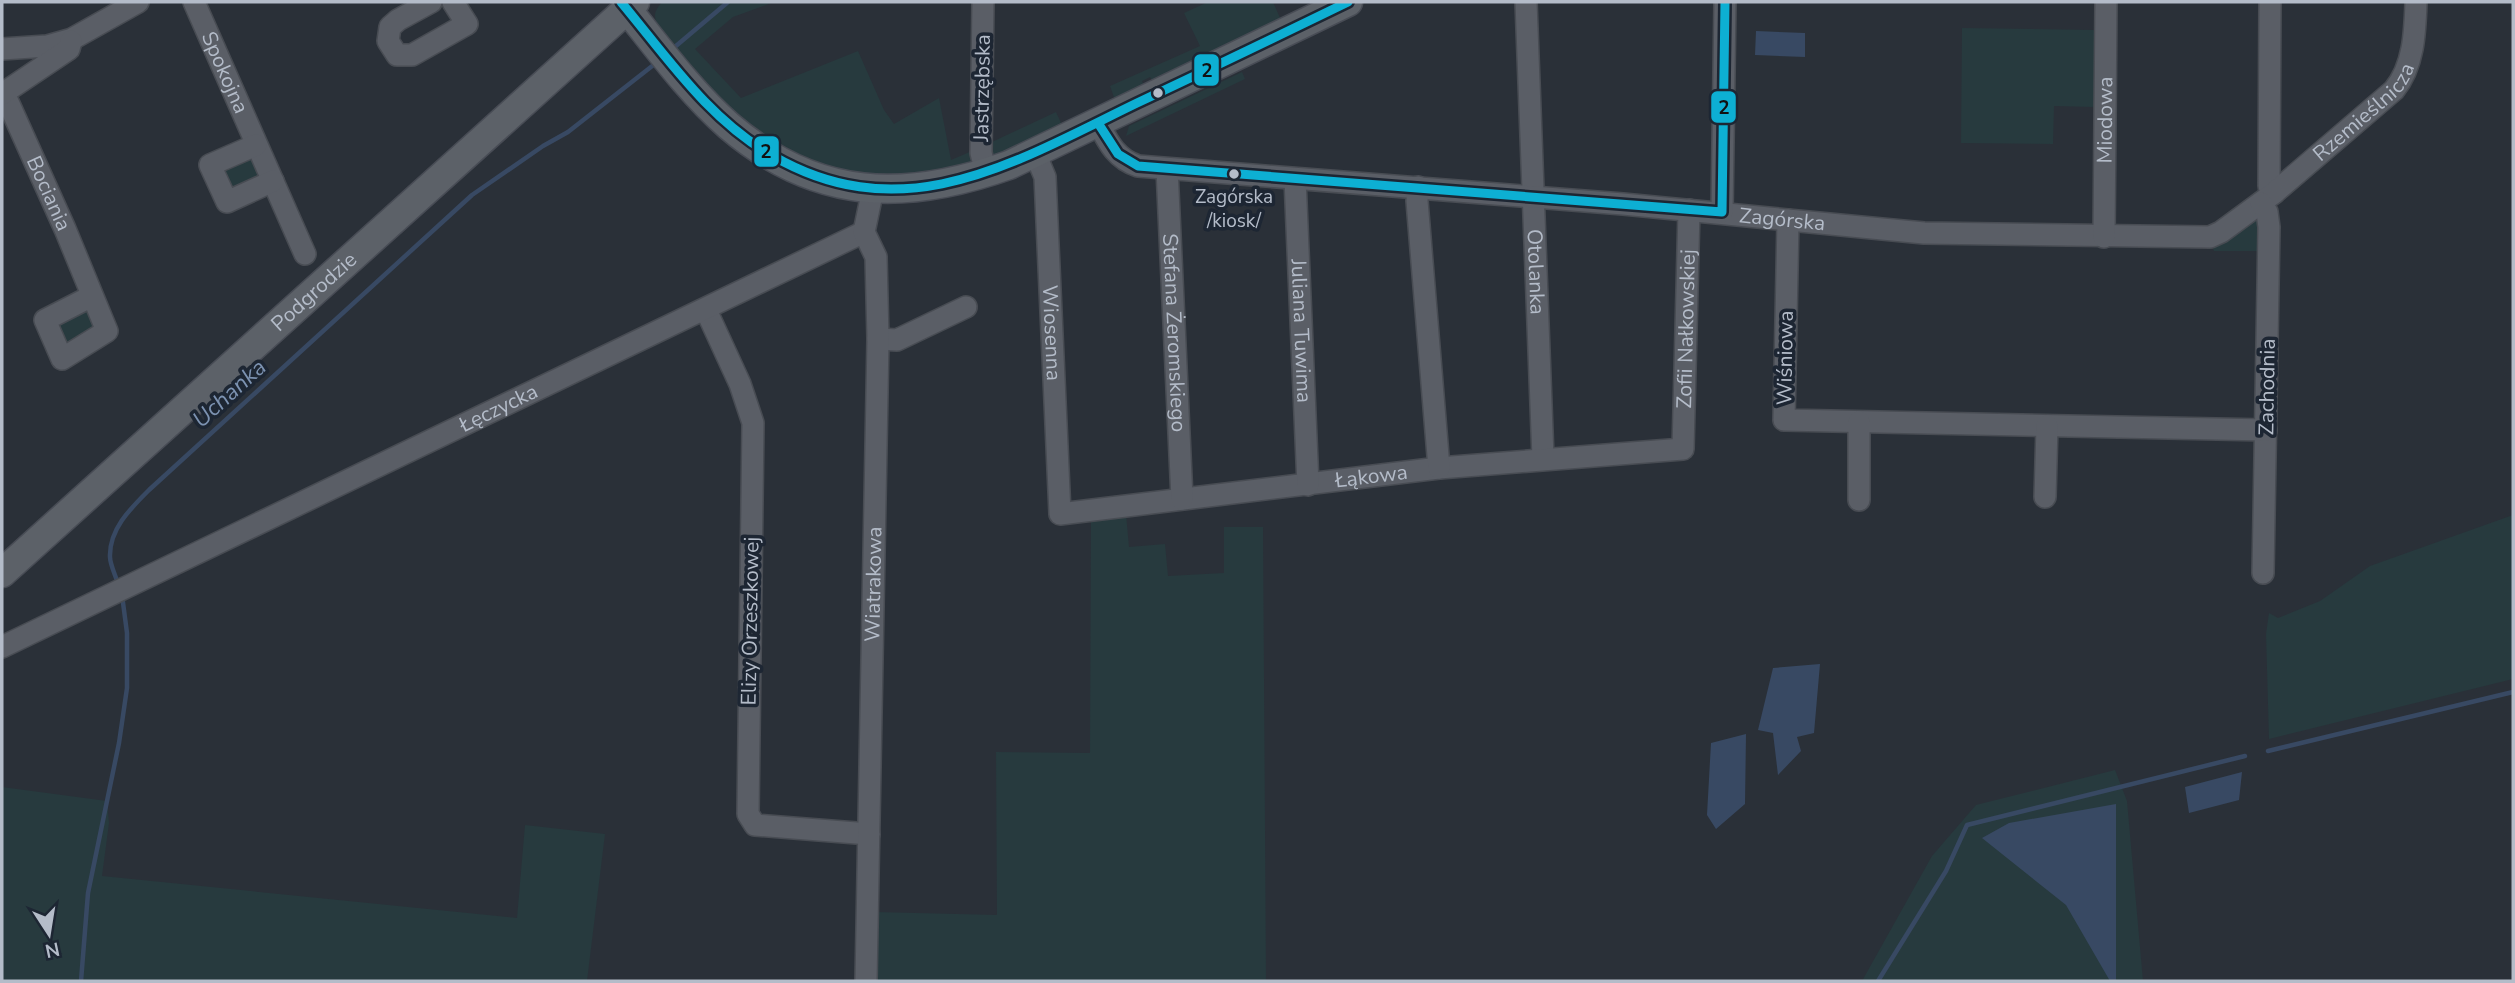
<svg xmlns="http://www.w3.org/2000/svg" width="2515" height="983" font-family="'Nunito Sans',sans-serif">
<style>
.green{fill:#273a3e}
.water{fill:#384963}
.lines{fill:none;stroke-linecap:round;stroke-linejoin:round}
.stream{stroke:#384963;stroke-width:4.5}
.minor-casing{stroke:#484c53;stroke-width:24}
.major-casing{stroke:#484c55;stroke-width:31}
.minor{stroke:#5a5e66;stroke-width:21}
.major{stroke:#5c6168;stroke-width:28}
.bus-1-casing{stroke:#1d2633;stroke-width:14}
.bus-1{stroke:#0dafd3;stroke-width:9}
.bus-dot{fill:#b4bcc9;stroke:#1d2633;stroke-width:2.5}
.labels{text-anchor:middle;stroke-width:7;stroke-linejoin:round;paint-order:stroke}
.bus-label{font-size:19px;fill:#b4bcc9;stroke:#1d2633}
.street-label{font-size:21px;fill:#b4bcc9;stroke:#1d2633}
.water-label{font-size:23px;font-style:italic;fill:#7c92b1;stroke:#1d2633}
.line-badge{stroke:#1d2633;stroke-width:2.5}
.pale-badge-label{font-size:19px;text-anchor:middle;font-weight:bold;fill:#111}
</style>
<rect width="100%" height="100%" fill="#2a3038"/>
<path class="green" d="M662,2h112l-41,15 -38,32 46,49 117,-47 26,59 10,14 45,-26 12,62 21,-9v13c-51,12 -92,17 -143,3 -21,-6 -47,-15 -64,-28 -23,-17 -109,-97 -110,-123 0,-6 4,-10 7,-14z
M1208,2h65l8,18 -128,62 -3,-5 -8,4 2,5 -29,14 -5,-14 90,-40 -16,-33z
M1962,28l132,2v77l-40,-1 -1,38 -92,-1z
M1242,72l3,7 -119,57 3,-10z
M1056,112l6,13 -61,29 -9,2 -3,-6 3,-8z
M251,151l14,24 -33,19 -14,-27z
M2253,220h5l3,52 -4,-21h-43l-1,-3 -260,-3 -44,-2 -105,-11 -1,-5 393,17z
M86,309l11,17 -27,20 -9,-4 -3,-21z
M1126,514l3,33 36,-3 3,32 56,-3v-46h39l3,454h-393l2,-69 122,3 -1,-163 94,1 1,-236z
M2513,515v164l-244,60 -3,-105 3,-21 9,5 42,-17 50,-35z
M2115,770l12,31 16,180h-281l70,-125 44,-51z
M2,787l105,14 2,22 -7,53 415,42 8,-93 80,9 -18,147h-585z"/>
<path class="water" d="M1756,31l49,2v24l-50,-2z
M1820,664l-6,69 -17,4 4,14 -23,24 -5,-42 -15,-3 15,-62z
M1746,734l-1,70 -29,25 -9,-14 4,-72z
M2242,772l-3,28 -50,13 -4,-26z
M2116,804v177h-6l-44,-76 -84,-67 27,-15z"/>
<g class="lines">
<path class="stream" d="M670,51l58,-49
M118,584c-2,-8 -8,-19 -8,-27 -1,-28 21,-49 39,-67l323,-295 71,-49 25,-14 88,-69
M2268,751l245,-59
M81,981l7,-88 31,-150 8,-55v-55l-5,-38
M1878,981l68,-110 21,-46 278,-69"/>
<g class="minor-casing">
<g id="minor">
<path id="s1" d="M194,2l111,252"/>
<path d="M431,2l-33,18 -8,7 -2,14 9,14h15l55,-31 -14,-22"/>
<path d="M983,2l-2,151 5,20"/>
<path id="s2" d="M1526,2l17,456"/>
<path d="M2270,2l-1,184 5,7"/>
<path d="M2,49l45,-3 25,-7 66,-37"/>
<path id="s3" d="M4,93l61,136 42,102 -45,28 -17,-39 47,-24"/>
<path d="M2,94l67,-45 2,-8"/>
<path id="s4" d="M1098,123c10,19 18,36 40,43l485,38 301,29 286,4 11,-5 53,-39 120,-103c20,-24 21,-58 22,-88"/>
<path d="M256,145l-46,20 17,37 46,-21"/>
<path id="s5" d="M1035,153l10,24 15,337 379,-46 244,-19 6,-239"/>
<path id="s6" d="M1167,169l15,330"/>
<path id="s7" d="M1295,179l13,306"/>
<path d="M1418,187l-1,14 22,267"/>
<path d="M2261,203l6,9 2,15 -6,346"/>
<path d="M1722,212l3,-210"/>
<path d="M1788,220l-4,200 482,10"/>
<path id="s8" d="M2104,237l2,-235"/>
<path d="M706,310l34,74 13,39 -5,391 7,11 114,9"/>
<path d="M878,339l19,1 69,-33"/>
<path d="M2045,497l2,-71"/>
<path d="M1859,500v-78"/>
<path id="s9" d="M2,647l862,-415"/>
<path id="s10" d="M866,981l12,-642 -2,-82 -12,-25 9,-43"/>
</g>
</g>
<g class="major-casing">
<g id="major">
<path d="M627,9c32,40 64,84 102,117 88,75 176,76 280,39l339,-163"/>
<path id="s11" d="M2,573l633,-571"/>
</g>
</g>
<use href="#minor" class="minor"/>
<use href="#major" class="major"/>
<g class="bus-1-casing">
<path id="bus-1" d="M621,2c46,55 88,118 152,154 132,76 244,5 364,-53 71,-33 141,-67 211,-101
M1098,123l20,31 20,12 584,46
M1722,212l3,-210"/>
</g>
<use href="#bus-1" class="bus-1"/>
</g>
<g class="bus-dot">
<circle cx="1158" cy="93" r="6"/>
<circle cx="1234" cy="174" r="6"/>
</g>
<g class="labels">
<g class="bus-label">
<text x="1234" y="203">Zagórska<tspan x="1234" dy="24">/kiosk/</tspan></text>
</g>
<g class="street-label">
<text dy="7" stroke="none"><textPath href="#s1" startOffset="77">Spokojna</textPath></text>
<text transform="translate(982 88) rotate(-89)" y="7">Jastrzębska</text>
<text dy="7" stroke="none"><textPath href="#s4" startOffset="1335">Rzemieślnicza</textPath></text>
<text dy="7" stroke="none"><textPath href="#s8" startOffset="117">Miodowa</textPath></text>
<text dy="7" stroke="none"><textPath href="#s3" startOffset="110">Bociania</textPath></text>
<text dy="7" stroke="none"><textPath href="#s4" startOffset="707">Zagórska</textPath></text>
<text dy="7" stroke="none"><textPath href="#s2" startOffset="270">Otolanka</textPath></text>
<text dy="7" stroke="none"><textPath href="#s11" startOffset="420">Podgrodzie</textPath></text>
<text dy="7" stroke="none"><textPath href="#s5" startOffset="1110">Zofii Nałkowskiej</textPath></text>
<text dy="7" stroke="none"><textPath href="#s7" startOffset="152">Juliana Tuwima</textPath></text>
<text dy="7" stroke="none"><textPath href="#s5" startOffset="182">Wiosenna</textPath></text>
<text dy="7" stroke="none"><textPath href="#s6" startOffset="164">Stefana Żeromskiego</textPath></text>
<text transform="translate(1785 358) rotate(-89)" y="7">Wiśniowa</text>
<text transform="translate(2267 387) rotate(-89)" y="7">Zachodnia</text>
<text dy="7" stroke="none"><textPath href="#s9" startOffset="551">Łęczycka</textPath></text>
<text dy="7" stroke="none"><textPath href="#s5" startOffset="677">Łąkowa</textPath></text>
<text dy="7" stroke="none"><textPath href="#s10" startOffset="397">Wiatrakowa</textPath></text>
<text transform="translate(750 621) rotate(-89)" y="7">Elizy Orzeszkowej</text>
</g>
<g class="water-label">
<text transform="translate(229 393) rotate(-42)" y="8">Uchanka</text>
</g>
</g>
<g class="line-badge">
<rect x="1193" y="53" width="27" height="34" rx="7" fill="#0dafd3"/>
<rect x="1710" y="90" width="27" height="34" rx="7" fill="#0dafd3"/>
<rect x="753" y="135" width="27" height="33" rx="7" fill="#0dafd3"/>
</g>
<g class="pale-badge-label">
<text x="1207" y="77">2</text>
<text x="1724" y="114">2</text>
<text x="766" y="158">2</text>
</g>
<rect width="2515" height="983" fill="none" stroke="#b4bcc9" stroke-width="7"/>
<g transform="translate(49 934) rotate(168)" stroke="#1d2633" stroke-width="5" paint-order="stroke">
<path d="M0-5L12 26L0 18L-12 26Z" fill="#b4bcc9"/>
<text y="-10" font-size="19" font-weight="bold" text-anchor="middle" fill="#b4bcc9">N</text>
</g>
</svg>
